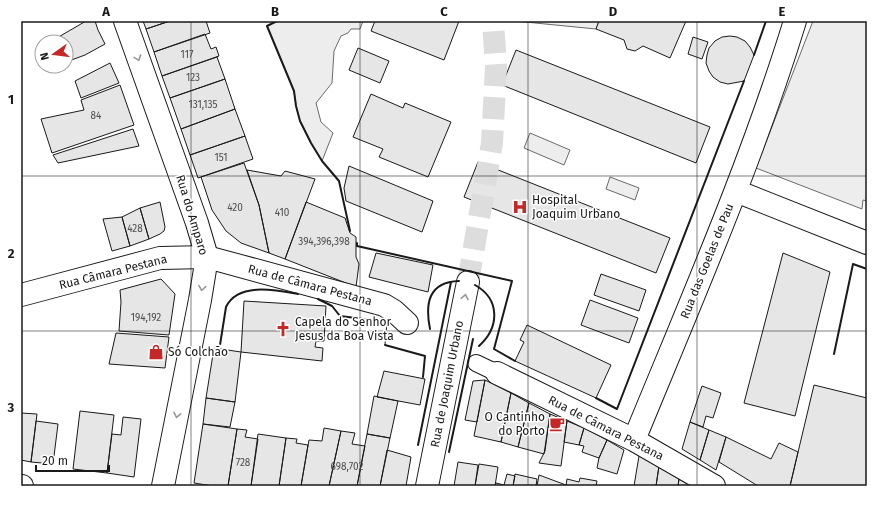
<svg xmlns="http://www.w3.org/2000/svg" width="888" height="507" font-family="'Fira Sans',sans-serif">
<style>
.green{fill:#ededed;stroke:#6a6a6a}
.building{fill:#e6e6e6;stroke:#1a1a1a}
.lines{fill:none;stroke-linecap:round;stroke-linejoin:round}
.secondary-tunnel{stroke:#ddd;stroke-width:22;stroke-dasharray:22 11;stroke-linecap:butt}
.pedestrian-casing{stroke:#1a1a1a;stroke-width:18}
.minor-casing{stroke:#1a1a1a;stroke-width:24}
.secondary-casing{stroke:#1a1a1a;stroke-width:24}
.primary-casing{stroke:#1a1a1a;stroke-width:24}
.pedestrian{stroke:#fff;stroke-width:16}
.minor{stroke:#fff;stroke-width:22}
.secondary{stroke:#fff;stroke-width:22}
.primary{stroke:#fff;stroke-width:22}
.fence{stroke:#1a1a1a;stroke-width:1;stroke-dasharray:5 2;stroke-linecap:butt}
.wall{stroke:#1a1a1a;stroke-width:2}
.oneway{stroke:#989898}
.grid{fill:none;stroke:#1a1a1a;stroke-width:1;stroke-opacity:0.55}
.labels{text-anchor:middle;stroke-width:3;stroke-linejoin:round;paint-order:stroke}
.number-label{font-size:10px;fill:#4d4d4d}
.poi-label{font-size:12px;fill:#1a1a1a;stroke:#fff;text-anchor:start}
.street-label{font-size:12px;fill:#1a1a1a;stroke:#fff}
.neatline{fill:none;stroke:#1a1a1a;stroke-width:1.5}
.grid-label{font-size:13px;text-anchor:middle;font-weight:bold;fill:#1a1a1a}
</style>
<rect width="100%" height="100%" fill="#fff"/>
<path class="green" d="M277,21h86l-3,8h-9l-3,4 -7,3 -7,15 -2,32 -16,20 5,19 12,11 -11,28 -11,-18 -11,-22 -4,-15 -2,-15 -27,-65z
M515,21h84l-3,8z
M813,21h54v180l-4,-1 -1,9 -106,-41z
M530,133l40,17 -6,15 -40,-17z
M610,177l29,11 -4,12 -29,-11z"/>
<path class="building" d="M86,21h9l3,9 7,14 -20,11 -19,7v-20h-16z
M143,21h27l-24,8z
M170,21h36l4,12 -56,19 -8,-23z
M375,21h84l-15,39 -73,-29z
M599,21h87l-16,37 -27,-12 -8,5 -8,-2 -3,-9 -28,-11z
M205,34l6,15 5,-2 3,9 -57,20 -8,-24z
M730,36l7,1 8,4 5,6 4,8 -10,26 -16,3 -8,-2 -7,-5 -4,-6 -3,-8 1,-8 2,-7 6,-7 7,-4z
M693,37l15,5 -6,17 -14,-5z
M358,48l31,13 -9,22 -31,-13z
M516,50l194,77 -14,36 -194,-78z
M217,57l8,22 -55,19 -8,-22z
M110,63l9,20 -38,15 -6,-17z
M225,79l10,30 -54,20 -11,-31z
M120,85l14,40 -82,28 -11,-34 43,-9 -3,-10z
M371,94l32,14 2,-5 46,19 -23,55 -49,-20 4,-8 -30,-12z
M235,109l10,27 -55,19 -9,-26z
M133,129l6,17 -81,17 -5,-8z
M245,136l8,23 -55,19 -8,-23z
M478,162l192,76 -14,35 -192,-76z
M244,163l15,42 10,48 -28,-10 -15,-12 -14,-21 -11,-33z
M349,166l84,35 -11,31 -76,-31 -2,-13z
M247,170l34,6 4,-5 30,8 -30,80 -16,-6 -10,-48z
M160,202l5,25 -1,4 -4,3 -11,5 -9,-31z
M306,202l39,16 5,15 6,4v20l3,7 -3,23 -71,-28z
M140,208l9,31 -19,7 -8,-29z
M122,217l8,29 -18,5 -9,-32z
M376,253l57,12 -5,27 -59,-15z
M783,253l47,19 -35,144 -51,-13z
M601,274l45,16 -7,21 -45,-16z
M161,279l14,15 -6,41 -50,-4 2,-29 -1,-12z
M590,300l48,18 -9,25 -48,-18z
M244,301l82,5 -2,35h-8l-1,6 8,1 -1,13 -81,-9z
M527,325l84,40 -15,33 -81,-37 9,-19 -4,-2z
M116,333l53,4 -4,31 -56,-4z
M214,348l27,4 -6,50 -29,-4z
M384,371l41,8 -5,26 -43,-8z
M485,380l-8,42 -12,-2 8,-39z
M485,380l26,13 -10,49 -27,-6z
M814,385l53,13v88h-77z
M702,386l19,7 -8,25 -7,-2 -3,11 -13,-5z
M511,393l18,10 -11,44 -17,-5z
M374,396l24,5 -8,37 -23,-4z
M206,398l29,4 -5,25 -27,-3z
M529,403l21,11 -6,40 -26,-7z
M80,411l34,4 -7,58 -34,-4z
M21,413l16,1 -6,48 -10,-2z
M550,414l17,7 -6,45 -22,-3 6,-12z
M123,417l18,2 -7,58 -27,-4 5,-39 9,1z
M36,421l22,3 -5,40 -22,-2z
M567,421l17,7 -5,17 -15,-3z
M690,422l19,8 -9,30 -18,-11z
M203,424l34,5 -9,57h-15l-19,-3z
M324,428l17,3 -12,55h-28l8,-46 13,1z
M584,428l23,12 -8,18 -17,-6 2,-6 -5,-1z
M237,429l10,1 -2,7 13,2 -7,47h-23z
M709,430l17,7 -10,33 -16,-10z
M341,431l14,2 -3,11 13,2 -8,40h-28z
M258,434l28,4 -7,48h-28z
M367,434l23,4 -10,48h-23z
M726,437l45,22 8,-16 19,9 -8,34h-32l-39,-24z
M286,438l11,1 -1,4 12,2 -7,41h-22z
M607,440l17,10 -7,24 -20,-6 2,-10z
M387,450l24,7 -5,29h-26z
M639,456l11,2 9,8 -3,20h-22z
M458,462l20,3 -3,21h-21z
M479,464l19,3 -3,19h-20z
M659,466l20,13 -1,7h-22z
M507,474l8,2 -2,10h-18l1,-3 8,2z
M515,474l22,5 -1,7h-23z
M539,475l27,10v1h-29z
M580,478l17,3 -1,5h-30l1,-7 12,3z
M679,479l12,7h-13z"/>
<g class="lines">
<path class="secondary-tunnel" d="M468,282l24,-139 4,-76 -3,-46"/>
<g class="pedestrian-casing">
<path id="pedestrian" d="M476,363l21,10"/>
</g>
<g class="minor-casing">
<path id="minor" d="M736,191l131,52
M21,295l139,-37 47,-1 177,48 10,6 13,12
M497,373l137,67 80,46
M634,440c57,-139 117,-276 161,-419"/>
</g>
<g class="secondary-casing">
<path id="secondary" d="M125,21l72,202 10,34 -7,43 -37,186
M427,486l41,-204"/>
</g>
<g class="primary-casing">
<path id="primary" d="M21,486h1"/>
</g>
<use href="#pedestrian" class="pedestrian"/>
<use href="#minor" class="minor"/>
<use href="#secondary" class="secondary"/>
<use href="#primary" class="primary"/>
<path class="fence" d="M385,345l2,-23"/>
<path class="wall" d="M277,21l-10,5 27,65 2,15 4,15 11,22 11,18 17,20 11,50
M754,55l12,-34
M357,243v3l155,35 -18,68 21,12
M475,285c25,14 25,42 4,61
M318,299l14,7 8,10 47,6
M430,329c-5,-25 -2,-47 29,-48
M220,345l6,-38c12,-25 50,-17 72,-13
M385,345l40,11 -2,21
M834,354l19,-90 14,5
M596,398l21,11 127,-328
M418,445l33,-163
M449,452l24,-113"/>
</g>
<defs><path id="oneway-chevron" d="M-2-3.5L2.5 0L-2 3.5" fill="none" stroke-width="1.6" stroke-linecap="round" stroke-linejoin="round"/></defs>
<g class="oneway">
<use href="#oneway-chevron" transform="translate(138 58) rotate(70)"/>
<use href="#oneway-chevron" transform="translate(202 288) rotate(99)"/>
<use href="#oneway-chevron" transform="translate(465 297) rotate(-79)"/>
<use href="#oneway-chevron" transform="translate(177 415) rotate(102)"/>
</g>
<path class="grid" d="M191,21v465M360,21v465M528,21v465M697,21v465M21,176h846M21,331h846"/>
<defs>
<g id="hospital-bare" transform="scale(1.2)"><path d="M-5-5h3v3.5h4V-5h3V5h-3V1.5h-4V5h-3Z" fill="#c62828" stroke="#fff" stroke-width="2.5" paint-order="stroke"/></g>
<g id="church-bare" transform="scale(1.2)"><path d="M-1.2-6h2.4v3.5h3.3v2.4h-3.3V6h-2.4V-.1h-3.3v-2.4h3.3Z" fill="#c62828" stroke="#fff" stroke-width="2.5" paint-order="stroke"/></g>
<g id="shop-bare" transform="scale(1.2)"><path d="M-5-2.5h2.3a2.7 3.5 0 0 1 5.4 0H5L5.5 6h-11ZM-1.5-2.5h3a1.5 2.3 0 0 0-3 0Z" fill="#c62828" stroke="#fff" stroke-width="2.5" paint-order="stroke"/></g>
<g id="cafe-bare" transform="scale(1.2)"><path d="M-5.5-4.5H6V0H3Q3 3.5 0 3.5H-2.5Q-5.5 3.5-5.5 0ZM3-3.2v2h1.7v-2ZM-6 4.5H4V6H-6Z" fill="#c62828" stroke="#fff" stroke-width="2.5" paint-order="stroke"/></g>
</defs>
<g fill-rule="evenodd">
<use href="#hospital-bare" x="520" y="207"/>
<use href="#church-bare" x="283" y="329"/>
<use href="#shop-bare" x="156" y="352"/>
<use href="#cafe-bare" x="557" y="424"/>
</g>
<g class="labels">
<g class="number-label">
<text x="187" y="58">117</text>
<text x="193" y="81">123</text>
<text x="203" y="108">131,135</text>
<text x="96" y="119">84</text>
<text x="221" y="161">151</text>
<text x="235" y="211">420</text>
<text x="282" y="216">410</text>
<text x="135" y="232">428</text>
<text x="324" y="245">394,396,398</text>
<text x="146" y="321">194,192</text>
<text x="243" y="466">728</text>
<text x="347" y="470">698,702</text>
</g>
<g class="poi-label">
<text x="532" y="204">Hospital<tspan x="532" dy="14">Joaquim Urbano</tspan></text>
<text x="295" y="326">Capela do Senhor<tspan x="295" dy="14">Jesus da Boa Vista</tspan></text>
<text x="168" y="356">Só Colchão</text>
<text x="545" y="421" text-anchor="end">O Cantinho<tspan x="545" dy="14">do Porto</tspan></text>
</g>
<g class="street-label">
<text transform="translate(192 215) rotate(73)" y="4">Rua do Amparo</text>
<text transform="translate(707 261) rotate(-68)" y="4">Rua das Goelas de Pau</text>
<text transform="translate(113 272) rotate(-14)" y="4">Rua Câmara Pestana</text>
<text transform="translate(310 285) rotate(15)" y="4">Rua de Câmara Pestana</text>
<text transform="translate(447 384) rotate(-79)" y="4">Rua de Joaquim Urbano</text>
<text transform="translate(606 428) rotate(27)" y="4">Rua de Câmara Pestana</text>
</g>
</g>
<rect width="888" height="507" fill="none" stroke="#ffffff" stroke-width="44"/>
<g transform="translate(54 54) rotate(256)"><circle r="19" fill="#ffffff" stroke="#a3a3a3"/>
<path d="M0-3L7 15L0 10L-7 15Z" fill="#c62828"/>
<text y="-6" font-size="11" font-weight="bold" text-anchor="middle" fill="#1a1a1a">N</text>
</g>
<path d="M36 465v6h73v-6" fill="none" stroke="#1a1a1a" stroke-width="2"/>
<text x="42" y="465" font-size="12" fill="#1a1a1a" stroke="#ffffff" stroke-width="3" paint-order="stroke">20 m</text>
<rect x="22" y="22" width="844" height="463" class="neatline"/>
<g class="grid-label">
<text x="106" y="16">A</text>
<text x="275" y="16">B</text>
<text x="444" y="16">C</text>
<text x="613" y="16">D</text>
<text x="782" y="16">E</text>
<text x="11" y="104">1</text>
<text x="11" y="258">2</text>
<text x="11" y="412">3</text>
</g>
</svg>
